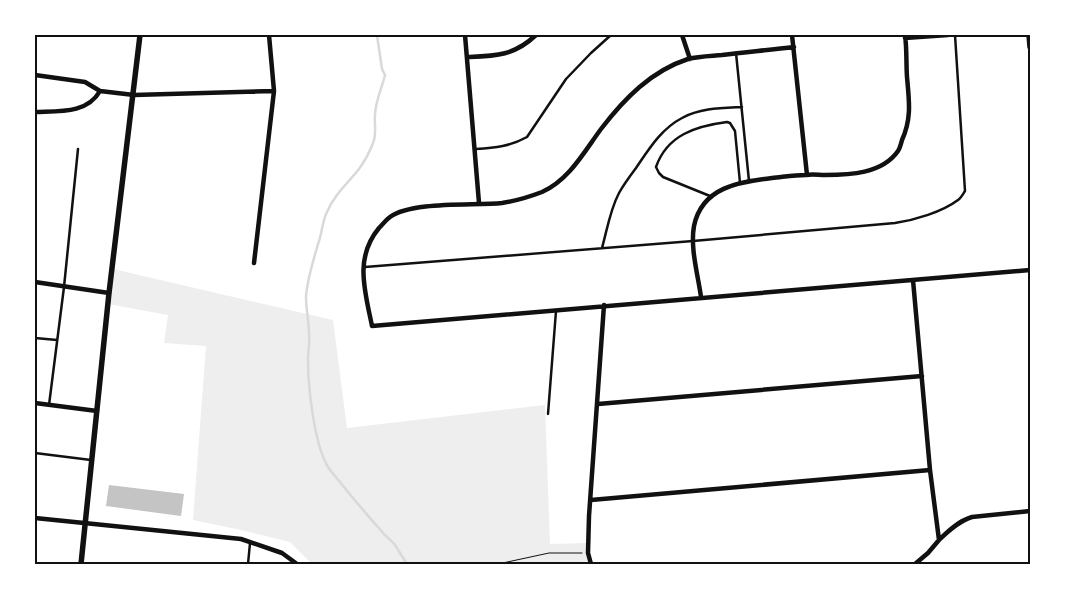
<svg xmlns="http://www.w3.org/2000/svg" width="1065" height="599" font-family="'Open Sans',sans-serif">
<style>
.green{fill:#eee}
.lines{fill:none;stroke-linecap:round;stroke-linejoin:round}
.stream{stroke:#d9d9d9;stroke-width:2.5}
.building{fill:#c4c4c4}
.path{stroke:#111;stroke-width:1}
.service{stroke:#111;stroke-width:2.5}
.minor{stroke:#111;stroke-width:4.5}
.tertiary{stroke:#111;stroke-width:5.5}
.neatline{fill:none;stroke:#111;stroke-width:2}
</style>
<rect width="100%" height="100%" fill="#fff"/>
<path class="green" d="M113,269l220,51 14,108 198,-23 5,139 38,-1 3,21h-279l-22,-22 -49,-12 -48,-10 13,-174 -42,-3 4,-28 -60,-11z"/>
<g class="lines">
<path class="stream" d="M377,35l5,34 3,6c-3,13 -9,24 -10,39 -1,10 2,20 -2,29 -3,8 -9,19 -14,26 -11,14 -25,26 -32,43 -5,10 -5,22 -9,32 -4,15 -11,35 -12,53 0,12 3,25 3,37 1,9 -1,17 -1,26 0,26 6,84 20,107 3,5 8,10 12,15 14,18 29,35 44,52 4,4 8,7 11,11 4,6 8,13 12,19"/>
</g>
<path class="building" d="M109,485l75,9 -3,22 -75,-10z"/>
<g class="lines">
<path class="path" d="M498,564l51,-11h33"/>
<path class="service" d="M736,53l13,128
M476,149c19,-1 35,-3 51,-12l39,-58 25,-26 20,-18
M710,196l-47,-19 -4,-4 -3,-6c11,-32 40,-41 71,-45l3,1 5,8 5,52
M602,248c5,-18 8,-38 17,-55 5,-9 11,-17 17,-25 13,-19 25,-39 46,-50 18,-10 40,-10 60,-11
M365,267l328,-26 202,-18c20,-3 47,-11 63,-23 3,-2 5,-6 7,-9l-10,-156
M35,338l22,2
M49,405l15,-118 14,-138
M548,414l8,-103
M35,453l56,7
M248,564l2,-21"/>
<path class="minor" d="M465,35l14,168
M682,35l8,24
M792,35l15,140
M905,38l43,-3
M794,47c-24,3 -48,5 -72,8 -11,1 -23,1 -34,4 -37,12 -64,40 -87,70 -17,23 -32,51 -59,63 -13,5 -27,9 -40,11 -28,3 -90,-2 -112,14 -4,3 -8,8 -11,11 -25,30 -14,63 -7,98l658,-56
M467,57c28,-1 47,-1 69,-22
M35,75l50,7 15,9 34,4 140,-4
M35,112c24,-1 52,2 65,-21
M254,263l20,-172 -5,-56
M913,280l17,190 9,70 -11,13 -13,11
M35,282l74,11
M701,297c-3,-22 -11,-49 -7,-71 8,-39 45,-44 78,-48 11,-1 22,-3 34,-3 6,-1 13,0 19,0 24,0 57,-1 73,-24 2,-3 3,-7 4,-11 10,-22 7,-40 5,-63 -1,-14 0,-28 -2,-42
M35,403l62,8
M598,404l324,-28
M591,500l339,-30
M35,518l206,21 41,14 15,11
M939,540c10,-10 20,-19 33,-23l58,-6
M591,564l-3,-11 1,-37 15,-211"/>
<path class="tertiary" d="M1029,35l1,12
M81,564l28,-271 31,-258"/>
</g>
<rect width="1065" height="599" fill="none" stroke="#ffffff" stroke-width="72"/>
<rect x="36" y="36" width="993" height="527" class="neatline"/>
</svg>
